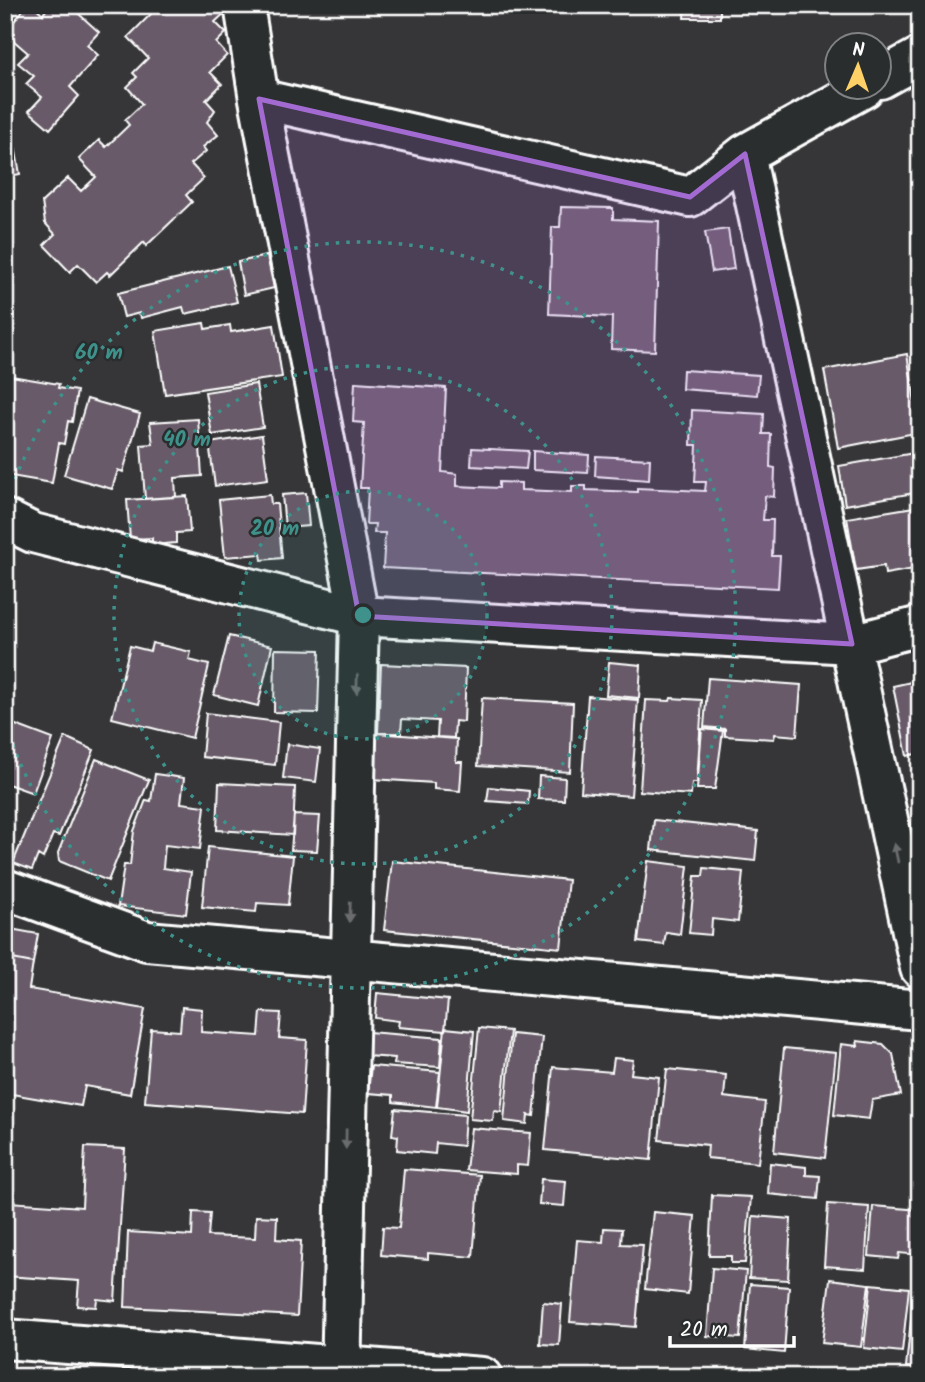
<svg xmlns="http://www.w3.org/2000/svg" width="925" height="1382" font-family="Kalam,sans-serif">
<style>
.building{fill:#675a67;stroke:#fff;stroke-width:2}
.lines{fill:none;stroke-linecap:round;stroke-linejoin:round}
.minor-casing{stroke:#fff;stroke-width:44}
.minor{stroke:#2a2d2e;stroke-width:38}
.oneway{fill:#6a6c6d}
.marked{fill:#a36bd2;fill-opacity:0.2;stroke:#a36bd2;stroke-width:5;stroke-linejoin:round}
.ring{fill:none;stroke:#3f918b;stroke-width:3.5;stroke-dasharray:3.5 7}
.centre{fill:#3f918b;stroke:#2a2d2e;stroke-width:3.5}
.ring-label{font-size:21px;text-anchor:middle;font-weight:bold;fill:#3f918b;stroke:#2a2d2e;stroke-width:5;stroke-linejoin:round;paint-order:stroke}
</style>
<rect width="100%" height="100%" fill="#363639"/>
<filter id="ink" filterUnits="userSpaceOnUse"><feTurbulence type="fractalNoise" baseFrequency=".0143" numOctaves="2"/><feDisplacementMap in="SourceGraphic" scale="14" xChannelSelector="R" yChannelSelector="G"/><feConvolveMatrix kernelMatrix="1 2 1 2 8 2 1 2 1" color-interpolation-filters="sRGB"/></filter>
<g filter="url(#ink)">
<path class="building" d="M27,5h6l10,9 7,-9h19l30,27 -12,13 11,10 -28,32 9,9 -29,33 -21,-18 13,-14 -16,-13 8,-8 -16,-13 10,-10 -23,-20z
M145,5h78l5,5 -13,12 11,11 -10,10 11,12 -17,17 12,12 -16,16 9,10 -8,12 11,13 -15,12 3,4 -15,13 13,14 -18,17 6,7 -46,44 -2,-4 -34,33 -3,-3 -11,10 -18,-18 -8,8 -26,-27 11,-11 -10,-11 -3,-21 26,-24 13,13 15,-14 -17,-18 20,-19 7,7 23,-22 -4,-5 17,-16 -15,-17 10,-10 -4,-4 15,-15 -20,-21 24,-24z
M685,5h35v13h-36z
M5,91l15,83 -15,3z
M561,207l52,1v11l46,2 -4,130 -44,-2 1,-32 -63,-3 3,-87h8z
M728,229l6,40 -22,3 -7,-40z
M267,256l7,32 -30,7 -6,-33z
M228,266l9,36 -52,12 -2,-7 -42,11 -1,-5 -16,4 -6,-24z
M204,323l1,6 25,-4 1,7 43,-7 8,52 -117,17 -10,-63z
M907,354l13,78 -82,16 -14,-78z
M683,370l76,5 -2,20 -75,-6z
M5,375l54,9 -1,4 19,3 -5,31 -4,-1 -4,23 -5,-1 -7,40 -47,-8z
M355,382l91,6 -4,84 15,2v12l42,2v-6l22,1v7l51,2v-6h14v4l51,2v-4l68,3 1,-9h-11l2,-37h-6l1,-35 72,4 -1,20h8l-1,33 5,1 -1,29 -9,-1 -2,24h10l-1,36h8l-2,32 -395,-20 2,-35h-11l1,-9h-9l2,-36h-8l4,-65 -11,-1z
M256,384l7,43 -51,8 -7,-43z
M87,399l53,15 -17,58 -5,-2 -6,19 -48,-14z
M198,419l4,57 -27,2 1,19 -31,2 -4,-54 12,-1 -3,-22z
M262,435l6,44 -53,7 -6,-43z
M472,448l56,3 -2,18 -55,-3z
M533,451l56,4 -1,18 -55,-3z
M920,452v40l-75,13 -6,-39z
M596,456l54,3 -1,21 -54,-4z
M306,493l3,33 -24,2 -3,-33z
M270,495l1,9h6l5,54 -20,2 -1,-6 -36,3 -6,-57z
M187,496l3,36 -14,1v10l-24,2v-7l-22,1 -3,-39z
M920,506v62l-35,6 -1,-8 -28,4 -9,-52z
M229,636l43,10 -14,60 -44,-11z
M152,643l39,9 -2,8 20,5 -17,73 -80,-20 18,-72 20,5z
M275,649l45,1 -2,63 -44,-1z
M609,662l32,3 -2,33 -33,-3z
M381,664l85,4 -2,54 -9,-1 -1,17 -17,-1 1,-16 -36,-2 -1,14h-23z
M708,678l93,7 -4,51 -22,-2 -1,5 -49,-3v-7l-21,-2z
M920,680v73l-13,3 -14,-70z
M588,696l50,4 -7,96 -50,-4z
M482,698l91,5 -3,69 -92,-6z
M671,698l31,2 -5,83h-5l-1,12 -51,-4 6,-91 24,1z
M206,713l73,9 -4,43 -73,-8z
M5,721l48,18 -20,54 -28,-10z
M702,729l21,2 -8,58h-18z
M375,733l82,6 -1,23h6l-2,29 -26,-2v-6l-62,-4z
M65,737l29,13 -35,86 -6,-2 -10,24 -5,-3 -6,15 -19,-7z
M287,744l33,5 -4,33 -33,-4z
M96,759l53,21 -41,101 -49,-20 -1,-8z
M155,774l29,4 -3,25 24,3 -5,43 -35,-4 -2,23 28,4 -5,42 -68,-8 6,-41h6l4,-34 12,-31 5,1z
M539,776l26,2 -1,22 -26,-1z
M219,783l76,4 -2,48 -76,-5z
M489,787l40,4 -1,13 -41,-3z
M294,815l26,1 -3,35 -26,-1z
M654,820l104,11 -3,30 -104,-11z
M208,847l85,9 -5,49 -31,-2 -1,9 -54,-5z
M392,861l176,19 -7,68 -177,-18z
M648,861l40,5 -8,68 -14,-2 -2,13 -26,-3z
M704,868l39,4 -5,50 -26,-3 -1,16 -22,-2 6,-57h8z
M5,928l33,6 -5,29 -21,-4 -5,28z
M12,959l21,4 -4,26 116,20 -15,85 -45,-8 -4,20 -75,-13 3,-23h-4v-83z
M377,993l71,7 -3,31 -47,-4 1,-6 -24,-3z
M182,1007l20,2 -1,23 58,4 2,-24 20,1 -2,25 28,2 -5,74 -157,-12 6,-73 29,2z
M445,1028l29,3 -7,80 -30,-4z
M479,1028l31,3 -9,81 -7,-1 -1,10 -23,-2z
M368,1032l74,6 -2,29 -46,-3 1,-6 -29,-2z
M512,1034l30,3 -8,79 -6,-1 -1,9 -23,-3z
M857,1041l26,3 10,10 8,41 -29,5 -3,19 -35,-4 7,-71 17,2z
M784,1048l52,5 -11,105 -51,-6z
M614,1058l19,2 -2,14 28,3 -8,83 -106,-10 8,-83 59,5z
M371,1066l69,6 -4,35 -43,-5v-7l-25,-2z
M667,1069l59,6 -2,22 41,5 -7,61 -51,-5 1,-13 -49,-5z
M395,1109l70,6 -2,31 -27,-3 -1,11 -38,-4 1,-14 -6,-1z
M471,1128l60,5 -3,33 -11,-1v9l-51,-4z
M85,1147l40,2 -10,152 -18,-2 -1,8 -19,-1 2,-25 -74,-5 4,-74 73,5z
M770,1163l36,4v8l14,1 -2,23 -50,-5z
M404,1169l76,6 -7,82 -45,-4v6l-47,-4 2,-28 16,1z
M541,1179l25,2 -2,25 -25,-2z
M712,1195l39,2 -6,66h-14v-7h-22z
M828,1204l41,3 -4,62 -41,-3z
M873,1206l47,4v45l-21,-2 -1,6 -29,-3z
M193,1212l17,1 -2,23 47,2 1,-22 21,1 -1,22 25,2 -4,75 -172,-9 3,-75 64,4z
M653,1212l42,4 -7,78 -43,-5z
M753,1216l38,3 -3,61 -39,-2z
M604,1228l18,1 -1,15 22,1 -7,82 -66,-5 7,-82 26,2z
M712,1268l34,3 -6,67 -33,-2z
M830,1279l39,5 -8,63 -39,-4z
M750,1284l39,3 -5,66 -39,-4z
M871,1284l38,4 -7,64 -38,-4z
M913,1300l7,1v67l-14,-1z
M543,1302l19,2 -3,41 -19,-1z"/>
<g class="lines">
<g class="minor-casing">
<path id="minor" d="M244,5l15,94 100,517 -18,761
M880,79l40,-22
M259,99l431,98 55,-43 119,-66
M745,154l175,814
M5,519l28,14 326,83 493,28 68,-18
M5,889l142,52 773,69
M5,1339l477,38"/>
</g>
<use href="#minor" class="minor"/>
</g>
<defs><path id="oneway-solid" d="M-6-.8H1V-3.2L6.5 0L1 3.2V.8H-6Z" transform="scale(1.75)"/></defs>
<g class="oneway">
<use href="#oneway-solid" transform="translate(357 684) rotate(92)"/>
<use href="#oneway-solid" transform="translate(896 853) rotate(-102)"/>
<use href="#oneway-solid" transform="translate(350 912) rotate(92)"/>
<use href="#oneway-solid" transform="translate(346 1139) rotate(91)"/>
</g>
</g>
<path class="marked" d="M259,99l431,98 55,-43 107,490 -493,-28z"/>
<circle cx="363" cy="615" r="124" fill="#3f918b" fill-opacity=".12"/>
<g class="ring">
<circle cx="363" cy="615" r="124"/>
<circle cx="363" cy="615" r="249"/>
<path d="M5 509A373 373 0 1 1 5 721"/>
</g>
<circle cx="363" cy="615" r="10" class="centre"/>
<g class="ring-label">
<text x="99" y="359">60 m</text>
<text x="187" y="446">40 m</text>
<text x="275" y="535">20 m</text>
</g>
<rect width="925" height="1382" fill="none" stroke="#2a2d2e" stroke-width="28"/>
<rect x="14" y="14" width="897" height="1354" fill="none" stroke="#fff" stroke-width="2.5" filter="url(#ink)"/>
<g transform="translate(858 66) rotate(2)"><circle r="33" fill="#2a2d2e" stroke="#7f8182" stroke-width="2"/>
<path d="M0-5L12 26L0 18L-12 26Z" fill="#ffd166"/>
<text y="-10" font-size="19" font-weight="bold" text-anchor="middle" fill="#ffffff">N</text>
</g>
<path d="M670 1336v10h124v-10" fill="none" stroke="#ffffff" stroke-width="3.5"/>
<text x="680" y="1336" font-size="21" fill="#ffffff" stroke="#2a2d2e" stroke-width="5" paint-order="stroke">20 m</text>
</svg>
